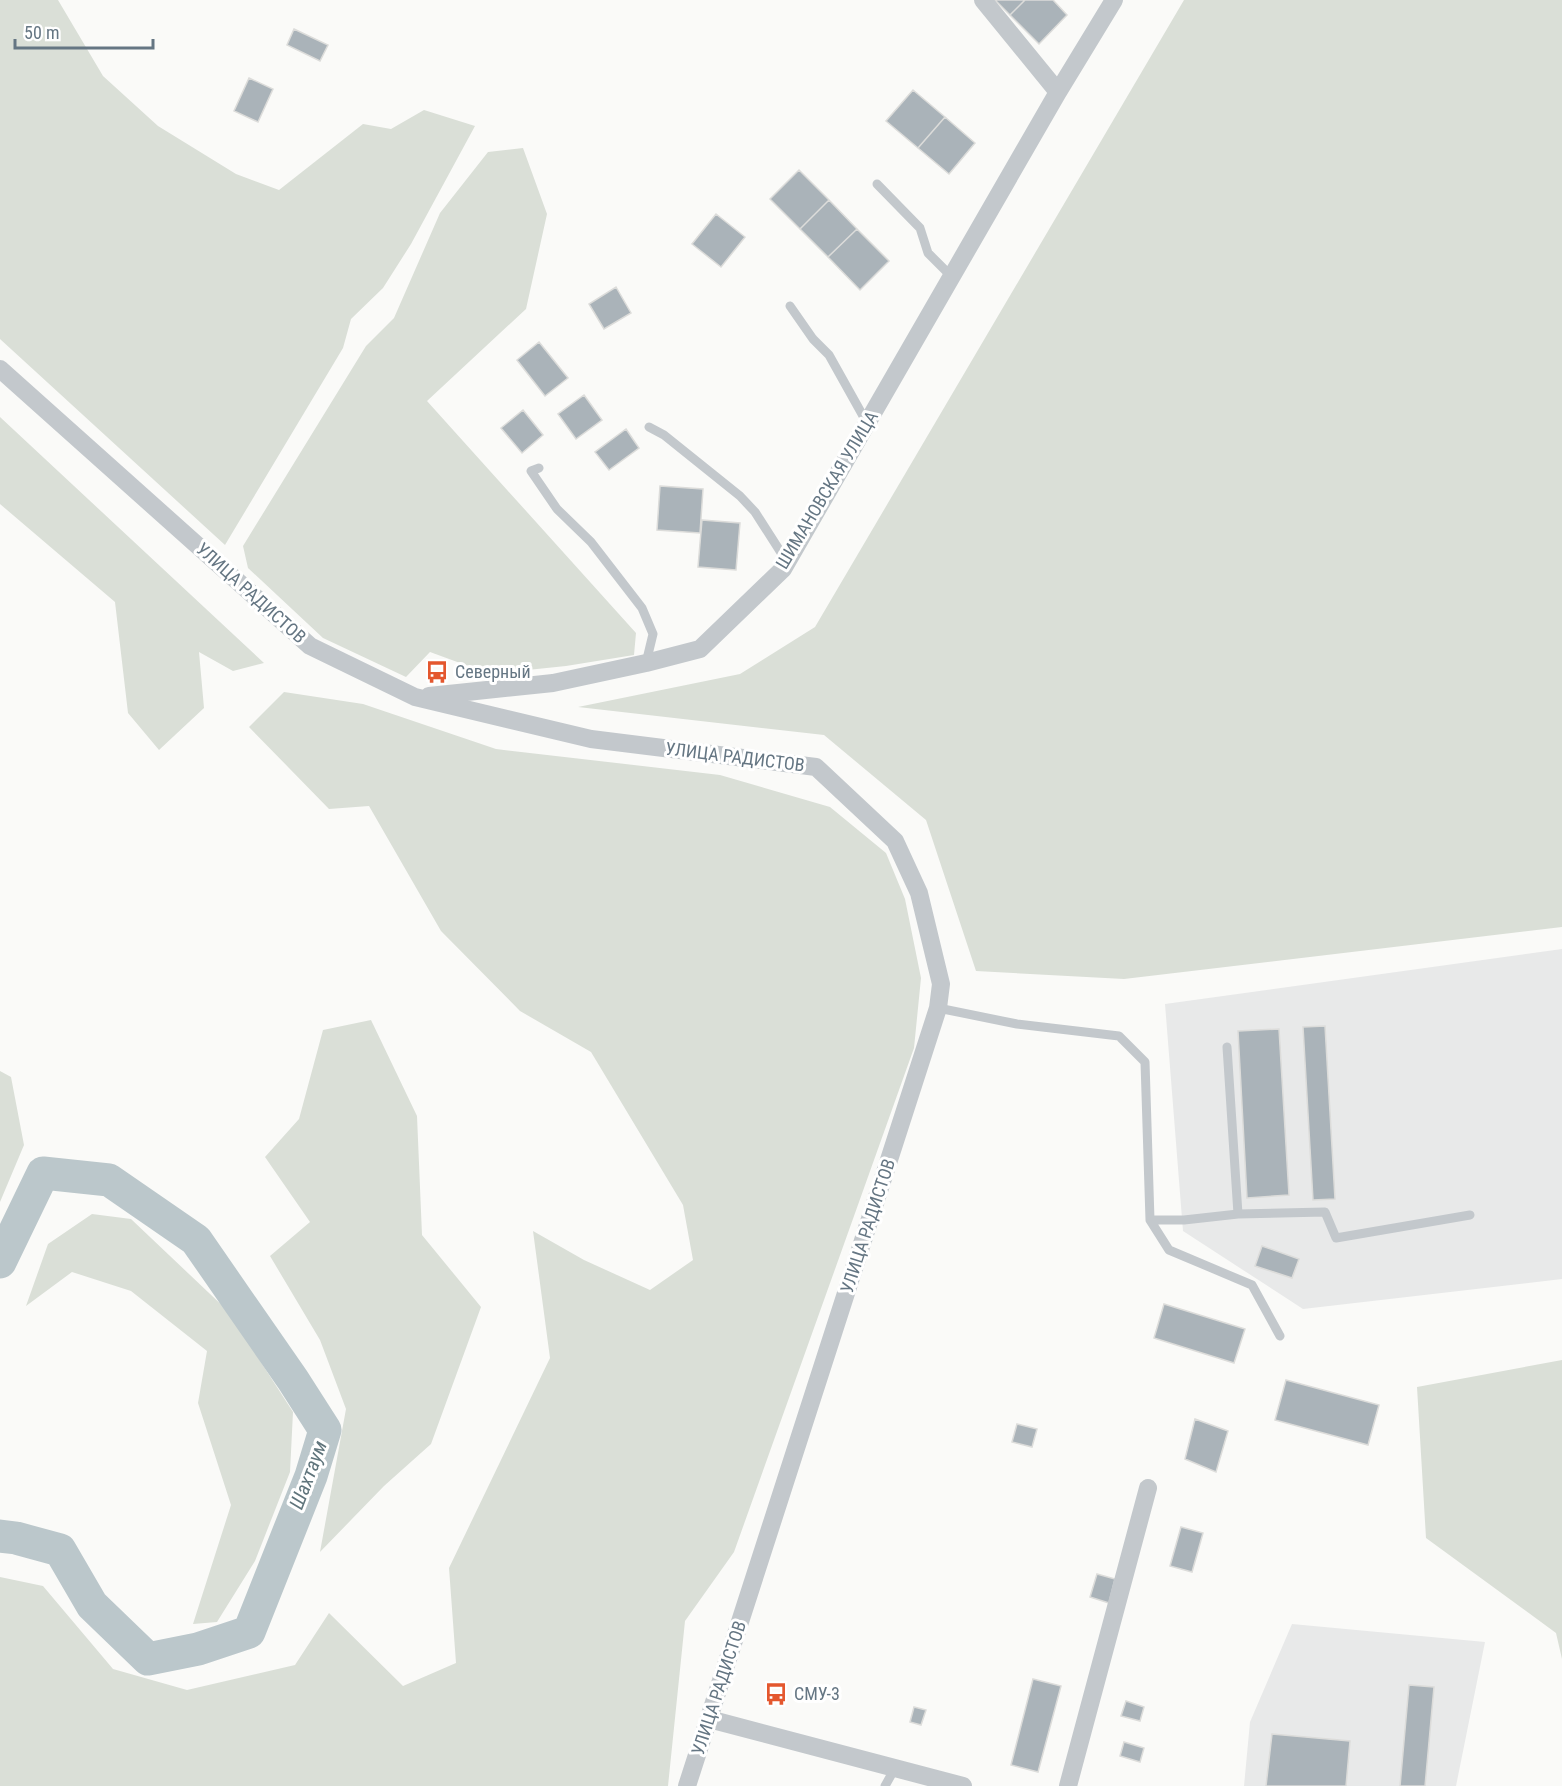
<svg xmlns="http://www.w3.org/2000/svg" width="1562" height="1786" font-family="'Roboto Condensed',sans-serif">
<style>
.built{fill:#e8e9e9}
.green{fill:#dadfd7}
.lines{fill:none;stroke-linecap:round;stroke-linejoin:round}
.river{stroke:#bbc7cb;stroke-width:33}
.building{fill:#aab3b9;stroke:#dcdcda;stroke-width:1.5}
.service{stroke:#c3c8cc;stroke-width:9}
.minor{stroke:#c3c8cc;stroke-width:18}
.labels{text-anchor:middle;stroke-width:6;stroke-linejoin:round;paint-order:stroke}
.street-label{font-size:18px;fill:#657683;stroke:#fff}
.poi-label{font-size:18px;fill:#657683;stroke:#fff;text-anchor:start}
.water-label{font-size:20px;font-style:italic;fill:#60757c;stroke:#fff}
</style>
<rect width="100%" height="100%" fill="#fafaf8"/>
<path class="built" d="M1562,949v330l-259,30 -120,-78 -18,-227z
M1292,1624l193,18 -29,144h-212l6,-64z"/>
<path class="green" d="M0,0h58l45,76 55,50 78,48 43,16 84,-66 28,5 33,-19 51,16 -64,118 -28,44 -32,31 -8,29 -118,197 -225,-206z
M1184,0h378v927l-438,52 -148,-8 -50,-151 -102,-85 -246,-28 162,-33 75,-47z
M523,148l24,66 -21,95 -99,92 209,232 -2,22 -68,11 -76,8 -60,-22 -24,25 -83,-39 -75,-70 -5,-22 123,-200 28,-28 46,-105 48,-61z
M0,417l264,246 -31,8 -34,-19 5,56 -45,42 -31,-37 -13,-111 -115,-98z
M284,692l79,12 133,45 224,26 110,32 56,46 19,46 16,79 -7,70 -180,504 -49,69 -17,165h-668v-209l43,9 70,83 74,21 108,-25 34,-52 74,73 53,-23 -7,-95 101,-210 -17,-127 51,29 66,30 43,-30 -10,-55 -92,-153 -71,-41 -79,-80 -72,-125 -40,3 -80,-82z
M371,1020l46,96 5,119 59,72 -50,137 -47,42 -64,66 26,-143 -26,-69 -50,-84 40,-34 -45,-65 34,-38 24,-89z
M0,1071l11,6 13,68 -24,57z
M92,1214l39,5 97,92 65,101 -3,60 -35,89 -38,61 -24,2 38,-119 -33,-102 9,-52 -76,-60 -59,-19 -46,34 22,-62z
M1562,1360v299l-6,-26 -130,-95 -9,-151z"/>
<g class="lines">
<path class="river" d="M0,1262l43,-89 66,7 87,60 97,140 32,50 -14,46 -62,156 -51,17 -50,10 -56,-54 -32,-55 -44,-12 -16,-2"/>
</g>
<path class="building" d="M995,0h30l-15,15z
M1025,0h28l14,15 -28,29 -29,-29z
M294,29l34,16 -8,16 -33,-16z
M249,78l24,11 -15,33 -24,-11z
M913,90l32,27 -27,31 -32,-27z
M945,117l30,26 -26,31 -31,-26z
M799,170l30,30 -29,29 -30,-30z
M829,200l28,29 -29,28 -28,-28z
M716,214l29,23 -24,30 -29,-23z
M857,229l32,32 -29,29 -32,-33z
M616,287l15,26 -27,16 -15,-25z
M539,342l29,36 -23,18 -28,-36z
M584,395l18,25 -26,19 -18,-25z
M523,410l20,25 -21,18 -21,-25z
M626,429l13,19 -30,22 -14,-18z
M660,486l43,3 -3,44 -43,-3z
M702,520l38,3 -4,47 -38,-3z
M1325,1026l10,173 -22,1 -10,-173z
M1279,1029l10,166 -42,3 -9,-167z
M1262,1246l37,13 -7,19 -37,-12z
M1164,1304l81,25 -11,34 -80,-25z
M1286,1380l93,25 -11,40 -93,-25z
M1195,1419l33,12 -12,41 -31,-13z
M1017,1424l20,5 -5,18 -20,-5z
M1181,1527l22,6 -11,39 -22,-6z
M1097,1574l18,5 -6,24 -19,-6z
M1033,1679l28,7 -23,86 -27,-7z
M1409,1685l25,2 -9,99h-25z
M1126,1701l18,6 -4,14 -19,-5z
M914,1707l12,3 -5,15 -11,-3z
M1272,1734l78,7 -4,45h-80z
M1124,1742l20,6 -4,14 -20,-6z"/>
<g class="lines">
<path class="service" d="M877,184l43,44 8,25 24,24
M790,306l23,33 16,16 38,68
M649,427l15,8 76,61 15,16 32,50
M539,468l-8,3 26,38 34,33 51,66 11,26 -7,29
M938,1008l79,16 102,12 26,26 5,158 19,30 83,35 28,51
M1227,1047l11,167
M1150,1220h34l54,-6 87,-2 11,26 134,-23
M885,1786l10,-18"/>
<path class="minor" d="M983,0l75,92
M0,369l310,277 105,51 176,42 225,28 79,74 24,52 22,91 -3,24 -251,778
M429,696l124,-13 93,-20 54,-14 83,-80 275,-477 56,-92
M709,1719l254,67
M1068,1786l80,-298"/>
</g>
<defs>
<g id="bus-bare" transform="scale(1.8)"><path d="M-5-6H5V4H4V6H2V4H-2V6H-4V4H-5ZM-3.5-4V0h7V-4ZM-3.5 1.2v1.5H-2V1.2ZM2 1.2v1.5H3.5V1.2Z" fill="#e4572e" stroke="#fff" stroke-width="2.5" paint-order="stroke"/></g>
</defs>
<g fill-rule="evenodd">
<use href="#bus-bare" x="437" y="672"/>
<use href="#bus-bare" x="776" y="1694"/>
</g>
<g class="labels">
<g class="street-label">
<text transform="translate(827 490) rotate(-59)" y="6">ШИМАНОВСКАЯ УЛИЦА</text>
<text transform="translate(251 593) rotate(42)" y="6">УЛИЦА РАДИСТОВ</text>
<text transform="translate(735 757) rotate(7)" y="6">УЛИЦА РАДИСТОВ</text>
<text transform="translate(868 1226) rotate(-72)" y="6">УЛИЦА РАДИСТОВ</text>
<text transform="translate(719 1688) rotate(-72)" y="6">УЛИЦА РАДИСТОВ</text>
</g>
<g class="poi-label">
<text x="455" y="678">Северный</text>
<text x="794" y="1700">СМУ-3</text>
</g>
<g class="water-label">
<text transform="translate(308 1475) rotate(-69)" y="7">Шахтаум</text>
</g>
</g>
<path d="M15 39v9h138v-9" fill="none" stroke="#657683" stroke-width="3"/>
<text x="24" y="39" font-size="18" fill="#657683" stroke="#ffffff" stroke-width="4.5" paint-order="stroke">50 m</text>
</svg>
